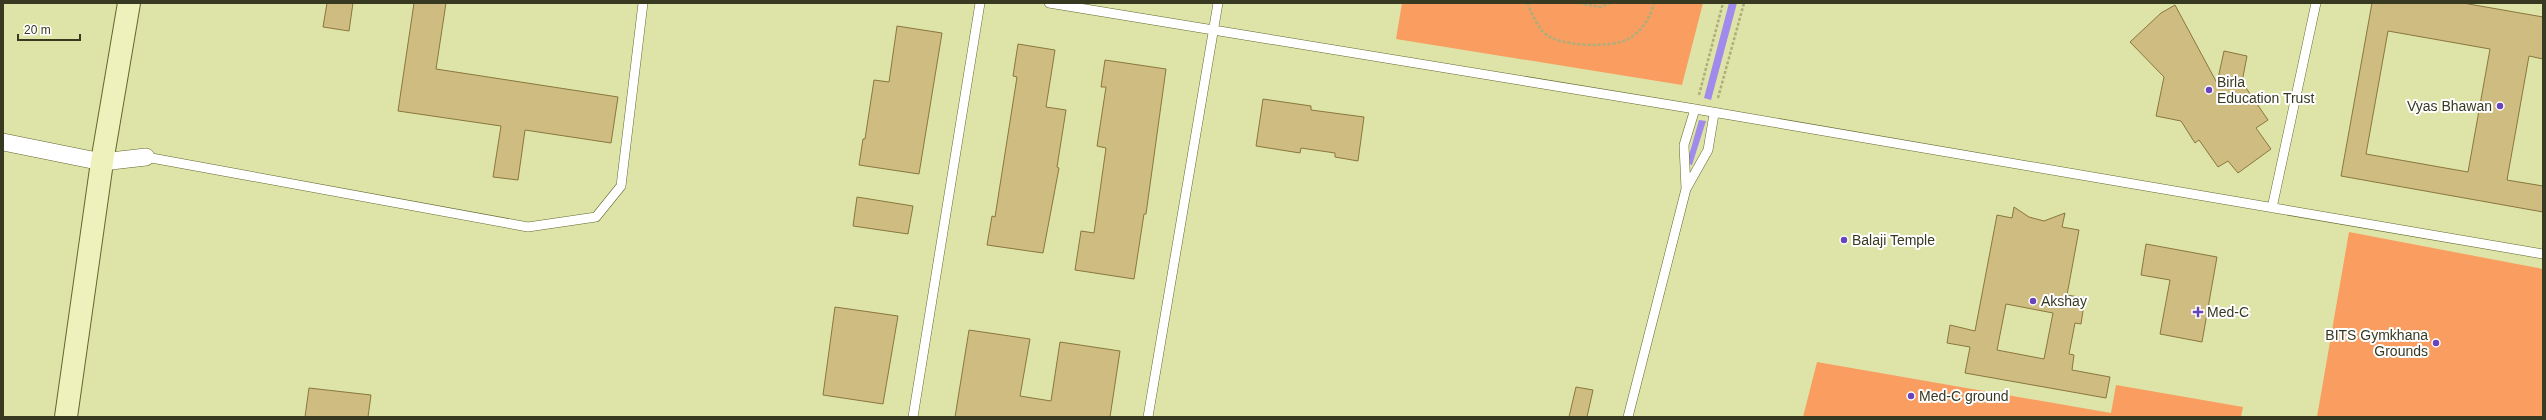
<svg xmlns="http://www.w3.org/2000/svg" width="2546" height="420" font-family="Arial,sans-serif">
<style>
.green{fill:#f99d61}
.water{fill:#a08aeb}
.building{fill:#cebc81;stroke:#89773e;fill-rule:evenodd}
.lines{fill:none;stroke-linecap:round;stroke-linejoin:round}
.lane-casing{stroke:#63672e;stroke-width:10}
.street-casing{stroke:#63672e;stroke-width:18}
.secondary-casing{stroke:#63672e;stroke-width:24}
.path{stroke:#aaaf7d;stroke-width:2.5;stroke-dasharray:3 2;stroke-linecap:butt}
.lane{stroke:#fff;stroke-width:9}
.street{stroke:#fff;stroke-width:17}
.secondary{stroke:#eff1bc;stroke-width:22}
.poi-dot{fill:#6844bc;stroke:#fff;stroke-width:1.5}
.labels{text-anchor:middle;stroke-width:4;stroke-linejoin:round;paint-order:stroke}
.poi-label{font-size:14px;fill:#373920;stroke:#fff;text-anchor:start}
</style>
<rect width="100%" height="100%" fill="#dee4a7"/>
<path class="green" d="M1402,3h301l-21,82 -286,-46z
M2349,232l194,37v148h-226z
M1817,362l294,51 5,-28 127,22 -2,10h-438z"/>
<path class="water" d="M1729,3h8l-26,97 -7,-2z
M1699,120l7,1 -14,44 -3,-1 1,-4 -2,-1z"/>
<path class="building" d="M327,3h26l-4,28 -26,-4z
M414,3h32l-10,66 182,28 -7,46 -86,-13 -7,50 -25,-3 8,-51 -103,-15z
M2372,3h91l80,14v42l-14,-3 -22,124 36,6v26l-202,-36zM2388,31l102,18 -22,123 -102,-18z
M2175,5l42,78 7,-32 23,5 -5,26 26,38 -12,8 15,21 -33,24 -10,-12 -10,6 -19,-27 -4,3 -14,-22 -25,-5 8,-39 -34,-35 31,-29z
M897,26l45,7 -23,141 -60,-9 4,-26h2l9,-59 15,2z
M1018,44l37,6 -9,57 20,3 -9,57 2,1 -16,85 -56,-8 5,-29 3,1 22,-140 -4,-1z
M1105,60l61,9 -20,145h-2l-10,65 -59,-9 6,-39 13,2 12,-85 -9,-2 9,-59h-5z
M1263,99l48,7v4l53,7 -6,44 -23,-4v-4l-34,-5 -1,5 -44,-7z
M857,197l56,9 -5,28 -55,-8z
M2014,207l15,10 15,4 21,-8 -3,14 17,3 -12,65 18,3 -4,26 -6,-1 -6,31 5,1 -2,15 38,7 -4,21 -141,-25 5,-26 -23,-4 3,-18 25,6 22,-116 15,3zM2006,304l47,9 -9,46 -47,-9z
M2146,244l71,13 -15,85 -42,-8 10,-54 -29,-5z
M835,307l63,9 -15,88 -60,-9z
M969,330l61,9 -10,57 31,5 9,-59 60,9 -10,66h-155z
M1576,387l17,3 -6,27h-18z
M309,388l62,7 -3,22h-63z"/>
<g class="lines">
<g class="lane-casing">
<path id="lane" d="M1049,3l646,106 848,145
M146,157l382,70 68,-10 25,-31 22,-183
M1686,189l-2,-44 11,-36
M2272,208l44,-205
M913,417l67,-414
M1148,417l70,-414
M1628,417l58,-228 22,-39 6,-36"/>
</g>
<g class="street-casing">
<path id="street" d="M3,142l99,20 44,-5"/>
</g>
<g class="secondary-casing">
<path id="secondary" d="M66,417l36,-255 27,-159"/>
</g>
<path class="path" d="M1528,3c2,8 9,21 14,28 13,16 71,18 88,7 13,-8 20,-21 24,-35
M1579,3l21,4 10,-4
M1699,95l24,-92
M1718,98l26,-95"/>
<use href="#lane" class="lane"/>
<use href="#street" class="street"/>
<use href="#secondary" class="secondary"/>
</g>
<g class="poi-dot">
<circle cx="2209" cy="90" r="4"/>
<circle cx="2500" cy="106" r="4"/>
<circle cx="1844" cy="240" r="4"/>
<circle cx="2033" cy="301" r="4"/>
<path d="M2196 306h4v4h4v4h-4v4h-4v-4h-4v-4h4z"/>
<circle cx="2436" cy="343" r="4"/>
<circle cx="1911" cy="396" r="4"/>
</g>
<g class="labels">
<g class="poi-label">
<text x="2217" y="87">Birla<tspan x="2217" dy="16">Education Trust</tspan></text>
<text x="2492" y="111" text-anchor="end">Vyas Bhawan</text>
<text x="1852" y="245">Balaji Temple</text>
<text x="2041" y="306">Akshay</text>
<text x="2207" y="317">Med-C</text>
<text x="2428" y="340" text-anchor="end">BITS Gymkhana<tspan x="2428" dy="16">Grounds</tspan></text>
<text x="1919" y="401">Med-C ground</text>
</g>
</g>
<rect width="2546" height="420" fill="none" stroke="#373920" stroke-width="8"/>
<path d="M18 34v6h62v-6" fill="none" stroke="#373920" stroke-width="2"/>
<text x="24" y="34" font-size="12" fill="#373920" stroke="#ffffff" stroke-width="3" paint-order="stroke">20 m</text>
</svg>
